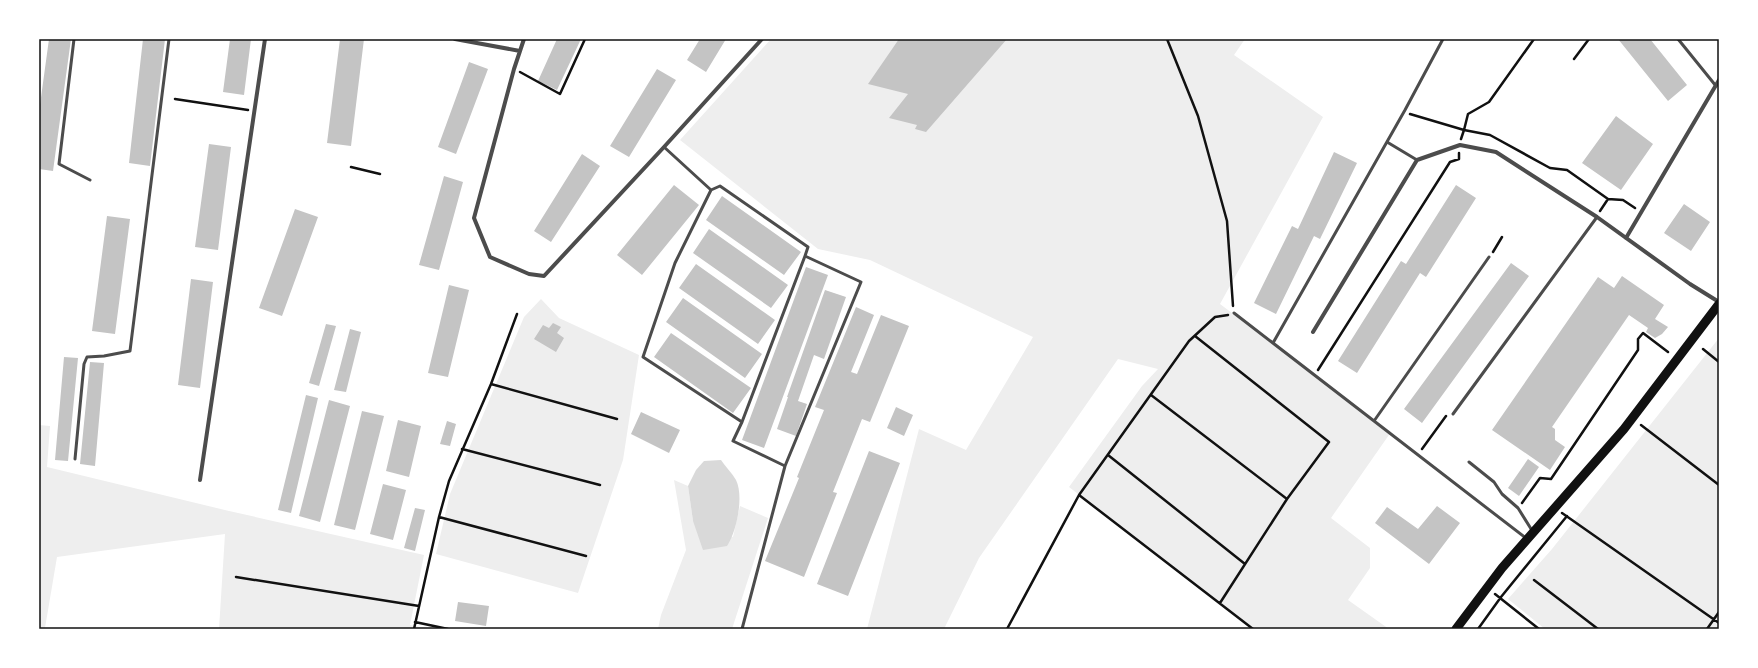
<svg xmlns="http://www.w3.org/2000/svg" width="1758" height="668" font-family="'Work Sans',sans-serif">
<style>
.green{fill:#eee}
.water{fill:#d9d9d9}
.building{fill:#c4c4c4}
.lines{fill:none;stroke-linecap:round;stroke-linejoin:round}
.path{stroke:#111;stroke-width:2.5}
.service{stroke:#4c4c4c;stroke-width:3}
.minor{stroke:#4c4c4c;stroke-width:4}
.primary{stroke:#111;stroke-width:9}
.neatline{fill:none;stroke:#111;stroke-width:1.5}
</style>
<rect width="100%" height="100%" fill="#fff"/>
<path class="green" d="M771,39h474l-11,16 89,62 -103,187 171,128 -60,86 39,30v20l-22,32 41,29h-135l-185,-142 73,-101 16,-17 -40,-10 -139,199 -35,71h-77l52,-200 47,21 67,-113 -163,-77 -52,-11 -138,-109z
M541,299l18,19 80,37 -16,105 -45,133 -142,-39 14,-60 74,-177z
M1719,338v291h-174l-37,-30 44,-50z
M39,425l11,1 -3,41 182,44 195,44 -14,70 21,4h-212l6,-95 -168,23 -12,71 -6,1z
M674,480l14,6 5,35 40,16 7,-31 28,12 -36,111h-74l3,-14 25,-65z"/>
<path class="water" d="M721,460c4,6 11,13 15,20 8,16 1,51 -9,66l-24,4 -10,-29 -5,-35 8,-16 8,-9z"/>
<path class="building" d="M49,39h22l-18,132 -14,-2v-57z
M143,39h22l-15,127 -21,-3z
M230,39h21l-7,56 -21,-3z
M340,39h24l-13,107 -24,-3z
M557,39h24l-24,51 -19,-9z
M700,39h26l-20,33 -19,-12z
M899,39h108l-81,93 -11,-3 2,-4 -28,-7 19,-24 -40,-10z
M1618,39h32l37,46 -19,16z
M469,62l19,7 -32,85 -18,-7z
M657,69l19,11 -47,77 -19,-11z
M1616,116l37,28 -32,46 -39,-27z
M209,144l22,3 -13,103 -23,-3z
M1334,152l23,11 -37,76 -6,-3 -38,78 -22,-11 38,-77 6,3z
M582,154l18,12 -49,76 -17,-11z
M444,176l19,6 -24,88 -20,-5z
M674,185l25,20 -57,70 -25,-20z
M1456,185l20,13 -50,79 -6,-4 -63,100 -19,-12 63,-100 5,3z
M722,196l79,56 -17,23 -78,-55z
M1684,204l26,18 -19,29 -27,-18z
M295,209l23,8 -36,99 -23,-8z
M107,216l23,3 -15,115 -23,-3z
M709,229l79,56 -17,23 -78,-55z
M1511,263l18,13 -107,147 -18,-14z
M696,264l79,56 -17,24 -79,-56z
M806,267l22,8 -64,173 -22,-8z
M1622,276l42,29 -9,14 13,8 -6,7 -7,4 -9,-6 2,-4 -19,-13 -77,112 3,2v11l10,7 -15,23 -58,-40 106,-153 16,11z
M191,279l22,3 -13,106 -22,-3z
M449,285l20,5 -21,87 -20,-4z
M825,290l21,7 -22,62 -10,-4 -16,46 9,3 -11,32 -19,-7 11,-32h-1z
M683,298l79,56 -17,24 -79,-56z
M856,307l18,8 -23,57 6,2 24,-59 28,11 -39,96 -8,-3 -29,73 4,1 -33,84 -39,-16 34,-83 -2,-1 27,-67 -9,-3z
M553,323l8,4 -4,6 7,5 -8,14 -22,-13 9,-14 6,3z
M326,324l10,2 -17,60 -10,-3z
M350,329l11,3 -15,60 -12,-2z
M671,333l80,55 -18,25 -79,-56z
M64,357l14,1 -10,103 -13,-1z
M90,362l14,1 -9,103 -15,-2z
M306,395l12,3 -27,115 -13,-3z
M329,400l21,6 -30,116 -21,-6z
M896,407l17,8 -9,21 -17,-8z
M362,411l22,5 -29,114 -21,-5z
M641,412l39,18 -11,23 -38,-19z
M398,420l23,6 -12,51 -23,-6z
M447,421l9,3 -6,22 -10,-2z
M869,451l31,12 -52,133 -31,-12z
M1528,459l11,8 -20,29 -11,-8z
M383,484l23,6 -13,50 -23,-6z
M1437,506l23,17 -31,41 -54,-41 12,-16 31,22z
M415,508l10,2 -10,41 -11,-3z
M458,602l31,4 -3,20 -31,-5z"/>
<g class="lines">
<path class="path" d="M1167,39l31,77 29,105 6,85
M1534,39l-45,63 -21,12 -4,16 26,5 60,33 17,2 41,29 -8,12
M1574,59l15,-20
M520,72l40,22 25,-55
M175,99l73,11
M1410,114l54,16 -3,9
M351,167l29,7
M1608,199l15,1 12,8
M1493,252l9,-15
M1195,336l134,106 -42,57 -67,104
M1703,349l16,13
M1318,370l132,-208 9,-3v-6
M491,384l126,35
M1151,395l136,104
M1641,425l78,60
M462,449l138,36
M1422,449l24,-33
M1108,455l137,109
M1079,495l174,134
M1522,503l18,-25 11,1 87,-129v-11l5,-6 25,19
M1562,513l157,110
M439,517l147,39
M236,577l183,29
M1534,580l64,49
M1495,594l44,35
M415,622l33,7
M414,629l25,-112 10,-36 42,-97 26,-70
M1007,629l72,-134 110,-154 26,-24 13,-2
M1478,629l23,-32 66,-81
M1707,629l12,-17"/>
<path class="service" d="M74,39l-15,125 31,16
M1678,39l38,47
M1387,142l30,18
M664,147l47,43 -36,73 -32,94 99,65 63,-166 56,26 -76,184 -43,163
M711,190l9,-4 88,61 -3,9
M1234,313l293,226
M1273,343l132,-233 38,-71
M1453,414l144,-197
M1374,421l115,-164
M742,422l-9,19 52,25
M75,459l9,-95 3,-7 17,-1 26,-5 39,-312
M1469,462l25,20 8,12 16,14 15,24"/>
<path class="minor" d="M455,39l65,12
M524,39l-10,30 -40,149 16,39 39,17 15,2 120,-129 98,-108
M1626,238l93,-158
M1313,332l104,-172 43,-15 36,7 101,65 93,67 29,18
M200,480l65,-441"/>
<path class="primary" d="M1456,629l46,-61 122,-139 95,-125"/>
</g>
<rect width="1758" height="668" fill="none" stroke="#ffffff" stroke-width="80"/>
<rect x="40" y="40" width="1678" height="588" class="neatline"/>
</svg>
